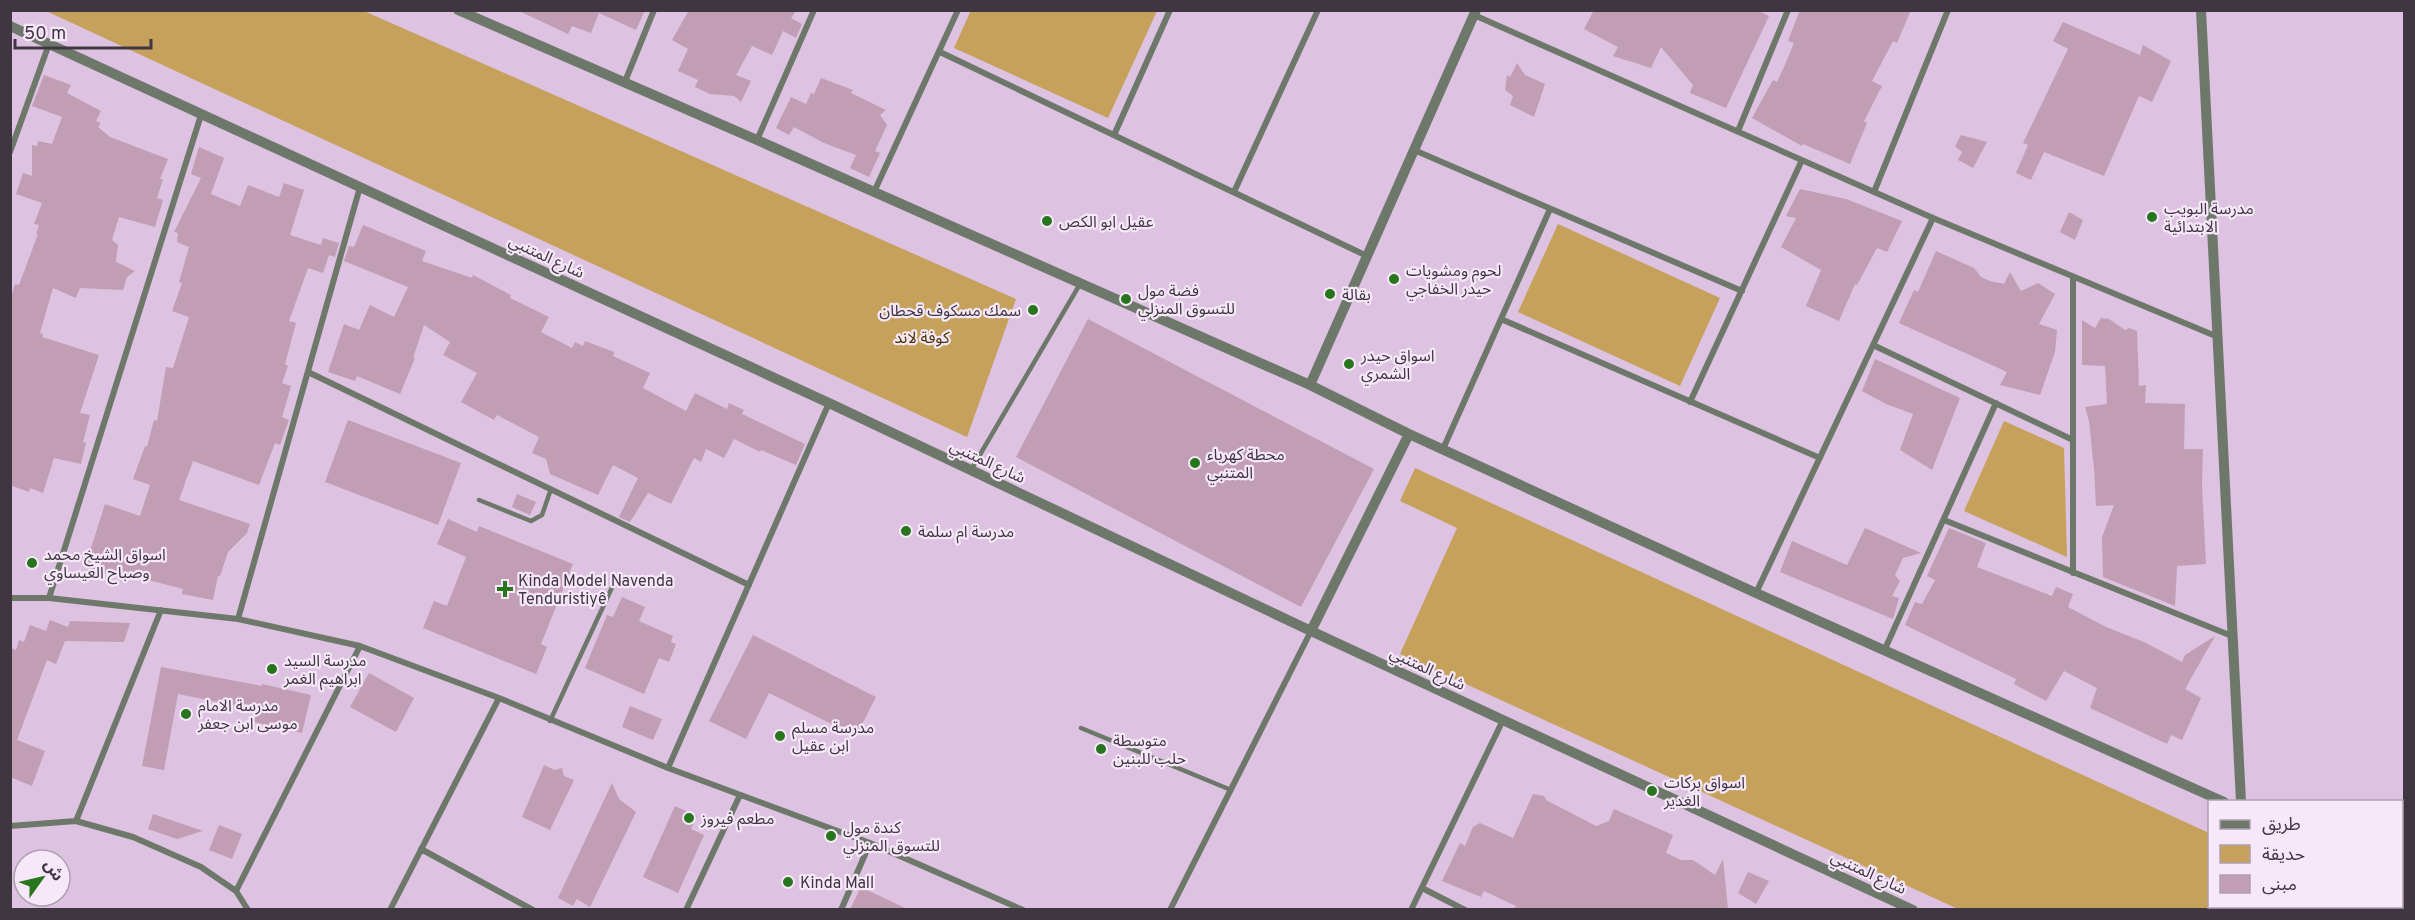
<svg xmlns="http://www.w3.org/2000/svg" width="2415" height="920" font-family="Overpass,'Noto Sans Arabic',sans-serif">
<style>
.green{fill:#c6a15b}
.building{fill:#c19eb4}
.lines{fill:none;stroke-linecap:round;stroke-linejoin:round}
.service{stroke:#6d786b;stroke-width:4.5}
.minor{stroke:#6d786b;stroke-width:6}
.tertiary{stroke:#6d786b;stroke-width:10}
.poi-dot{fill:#27751d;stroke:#f6e8f8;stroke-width:2}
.labels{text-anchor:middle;stroke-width:4.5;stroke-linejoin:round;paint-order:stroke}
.poi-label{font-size:16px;fill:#403642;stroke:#f6e8f8;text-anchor:start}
.street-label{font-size:16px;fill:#403642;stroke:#f6e8f8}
.park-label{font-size:16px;fill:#4a3401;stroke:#f6e8f8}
</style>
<rect width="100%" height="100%" fill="#ddc2e1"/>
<path class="green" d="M971,10h186v1l-49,107 -154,-70z
M46,11h318l652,288 -49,138z
M1558,224l162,74 -40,88 -162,-74z
M2004,421l60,27 3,109 -103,-46z
M1415,468l794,365 1,73 50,1 -2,2h-300l-558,-255 57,-126 -57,-27z"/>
<path class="building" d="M517,10h128l-9,20 -37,-17 -8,20 -19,-7 -4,8z
M689,10h108l-6,8 11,6 -6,14 -13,-7 -11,24 -20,-9 -16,29 15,6 -10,21 -7,-6 -24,-2 -15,-7 3,-7 -20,-9 10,-22 -16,-9z
M1594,10h163l12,6 -43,92 -36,-15 3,-8 -32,-38 -10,21 -38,-12 5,-9 -34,-18z
M1800,10h111l-14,33 -4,-2 -21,40 10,5 -18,35 3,2 -17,41 -47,-20 -1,2 -50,-28 21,-38 4,2 7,-15 10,-24 -6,-2z
M2063,22l77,33 3,-10 28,16 -19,41 -13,-6 -35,80 -60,-24 -13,28 -15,-7 12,-28 -5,-2 45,-94 -15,-8z
M1517,63l8,12 20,9 -11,33 -24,-12 3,-9 -8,-6 2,-15 3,2z
M44,75l27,10 -4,8 34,18 -5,10 5,2 -3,4 12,10 58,22 -8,20h3l-6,19 6,2 -8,27 -36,-10 -7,23 6,5 -2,17 19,9 -8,6 -4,13 -43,-2 -4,10 -23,-10 -13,45 3,1 -1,3 57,18 -19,58 10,2 -7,27 3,1 -5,21 -27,-6 -11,35 -13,-5 -1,4 -19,-7v-185l5,-16 4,1 19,-51h-2l3,-9 -5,-1 8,-21 -26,-9 7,-21 9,3v-31l5,1 1,-5 14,3 10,-27 -30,-11z
M821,78l32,12 -2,3 35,17 -6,5 7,10 -12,26 5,2 -11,24 -19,-9 6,-13 -32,-12 -30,-16 -5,8 -13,-7 15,-31 15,7 5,-11 3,1z
M1961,135l26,7 -14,26 -15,-8 4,-8 -7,-6z
M199,147l25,11 -13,36 29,12 8,-21 31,12 5,-14 20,7 -14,45 31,10 2,-7 16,5 -4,14 -6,-2 -6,18 -15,-5 -19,53 7,2 -11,41 3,2 -6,17 9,3 -9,31 7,3 -9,25 -5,-2 -16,42 -66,-24 -14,39 71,24 -3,9 -19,19 -8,24h-2l-5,24 -31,-6 1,-5 -58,-15 -2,5 -38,-12 20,-63 35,12 10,-31 -17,-6 12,-33 2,1 7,-27 3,1 9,-54 7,1 16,-51 -17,-6 10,-28 -3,-1 10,-35 -12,-5 1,-9 -4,-1 27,-54 -10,-4z
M1800,189l46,10 56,22 -15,31 -10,-4 -20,37 -2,-1 -16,37 -33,-15 15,-36 -40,-23 15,-29 -10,-2z
M2069,212l14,8 -8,20 -15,-8z
M363,225l63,26 -4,10 50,17 1,-3 38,20 -1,3 39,19 -8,15 31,16 3,-6 8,4 2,-5 29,11 -1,4 37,17 -7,15 43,23 9,-18 32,16 2,-6 15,7 -2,4 63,30 -9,21 -35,-15 -1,2 -26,-13 -10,19 -18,-9 -5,13 -7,-4 -23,46 -23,-11 -18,29 -11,-5 19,-39 -25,-13 -15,30 -48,-21 -4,-15 -14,-6 7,-16 -42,-22 -3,5 -33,-18 16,-29 -34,-18 7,-13 -26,-17 -11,33h2l-15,36 -43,-18 -2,5 -27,-9 16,-48 15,6 11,-25 24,12 14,-30 -64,-26 5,-15 5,1z
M1936,251l38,17 7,9 9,4 14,3 6,-12 11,19 17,-8 17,11 -16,30 18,6 -2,22 -15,43 -40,-10 7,-13 -108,-49 15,-33 4,2z
M2101,318l8,1 16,11 4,-2 8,3 2,55 7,-1 -1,18 40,1 -1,45h19l-1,36 4,79 -29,2 -2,40 -72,-29 -1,-40 12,-32 -18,1 -2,-38 -5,-47 -4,-14 22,-3 -2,-38 -23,-1v-45l13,8z
M1088,319l286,150 -73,138 -285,-150z
M1875,359l85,39 -28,72 -32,-20 13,-36 -27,-10 -24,-13z
M348,420l113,43 -23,62 -113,-43z
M517,494l19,8 -6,13 -18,-8z
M448,519l29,13 2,-6 94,38 -32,80 6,3 -11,27 -113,-46 11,-27 13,5 19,-49 -29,-13z
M1865,528l56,25 -18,5 -8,17 5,6 -8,15 7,2 -6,21 -113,-47 12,-31 55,24z
M1949,528l37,15 -9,24 75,29 4,-9 17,7 -5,13 38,20 38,15 38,20 3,-7 30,-19 -30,53 16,9 -19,42 -11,-5 -4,9 -77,-36 7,-20 -33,-17 -18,30 -32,-17 2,-5 -111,-54 10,-23 7,2 13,-24 -8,-4z
M622,597l23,10 -6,14 34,15 -2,6 5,2 -7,18 -10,-4 -15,36 -59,-26 22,-53 6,2z
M50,620l18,7 2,-6 60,2 -6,19 -59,-1 -9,23 -9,-4 -30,80 28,11 -13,35 -22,-9v-129l6,2 3,-10 5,2 6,-17 16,6z
M753,635l123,62 -20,39 -87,-43 -23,46 -37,-18z
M161,667l101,19v-2l49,11 -9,38 -48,-11 3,-12 -79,-16 -14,76 -22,-4z
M369,673l45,25 -18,34 -46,-25z
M630,706l32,13 -9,21 -31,-13z
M544,765l11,5 7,-2 2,8 10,4 -24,50 -28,-13z
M612,783l7,16 17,13 -46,95 -13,-8 -4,7 -15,-8z
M1533,794l11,2 2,4 50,26 13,-5 5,-12 59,26 -7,18 15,7h12l22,15 8,-16 5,50h-214l2,-3 -32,-15 -3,6 -39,-16 18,-38 5,3 8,-19 7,-4 33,15z
M675,806l22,10 -6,13 13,6 -26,58 -35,-16z
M153,814l50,17 -26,8 -29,-10z
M219,825l23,9 -10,25 -23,-9z
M1748,872l21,9 -13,23 -18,-11z
M861,887l46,22h-57z"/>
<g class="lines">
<path class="service" d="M971,470l109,-186
M479,500l52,21 11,-6 9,-26
M550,721l65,-140
M1081,728l150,62"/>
<path class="minor" d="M1474,15l459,203 285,119
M940,52l427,204
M624,84l30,-74
M1738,131l50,-121
M1114,135l56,-125
M757,140l57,-130
M1414,150l328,141
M10,152l39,-108
M874,192l84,-182
M1234,192l84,-182
M1874,192l74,-182
M2073,278v295
M1501,319l319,139
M1873,345l200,95
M308,372l441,213
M1690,402l112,-242
M1443,449l107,-240
M1944,520l288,116
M1756,593l177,-375
M10,598h39l189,21 122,27 139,52 169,70 202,75 153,67
M49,598l152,-483
M238,619l122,-432
M1885,649l111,-246
M668,768l161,-365
M76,821l85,-211
M10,826l66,-5 57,16 68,30 35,24 12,19
M421,849l112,61
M1422,888l43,22
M236,891l124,-245
M390,910l109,-212
M686,910l54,-115
M841,910l29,-67
M1170,910l141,-279
M1411,910l92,-190
M2267,910l1,-4"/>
<path class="tertiary" d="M458,10l299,130 553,245 99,49 347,159 468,209
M2201,10l40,792
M10,26l819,377 482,228 602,279
M1310,385l166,-375
M1311,631l98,-197
M2402,876l2,2"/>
</g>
<g class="poi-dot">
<circle cx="2152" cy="217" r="6"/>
<circle cx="1047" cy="221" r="6"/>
<circle cx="1394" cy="279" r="6"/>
<circle cx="1330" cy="294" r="6"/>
<circle cx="1126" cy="299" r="6"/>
<circle cx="1033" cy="310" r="6"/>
<circle cx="1349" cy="364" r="6"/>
<circle cx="1195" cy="463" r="6"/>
<circle cx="906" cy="531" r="6"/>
<circle cx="32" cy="563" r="6"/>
<path d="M502 580h6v6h6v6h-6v6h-6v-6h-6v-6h6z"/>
<circle cx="272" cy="669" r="6"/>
<circle cx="186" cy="714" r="6"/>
<circle cx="780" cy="736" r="6"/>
<circle cx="1101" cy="749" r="6"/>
<circle cx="1652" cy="791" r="6"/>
<circle cx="689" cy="818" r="6"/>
<circle cx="831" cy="836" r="6"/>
<circle cx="788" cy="882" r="6"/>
</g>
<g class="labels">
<g class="poi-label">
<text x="2164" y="214">مدرسة البويب<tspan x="2164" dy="18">الابتدائية</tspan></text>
<text x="1059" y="227">عقيل ابو الكص</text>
<text x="1406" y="276">لحوم ومشويات<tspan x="1406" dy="18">حيدر الخفاجي</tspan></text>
<text x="1138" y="296">فضة مول<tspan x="1138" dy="18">للتسوق المنزلي</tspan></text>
<text x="1342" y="300">بقالة</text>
<text x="1021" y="316" text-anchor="end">سمك مسكوف قحطان</text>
<text x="1361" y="361">اسواق حيدر<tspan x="1361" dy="18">الشمري</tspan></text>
<text x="1207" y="460">محطة كهرباء<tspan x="1207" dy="18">المتنبي</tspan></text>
<text x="918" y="537">مدرسة ام سلمة</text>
<text x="44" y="560">اسواق الشيخ محمد<tspan x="44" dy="18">وصباح العيساوي</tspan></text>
<text x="518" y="586">Kinda Model Navenda<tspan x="518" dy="18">Tenduristiyê</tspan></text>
<text x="284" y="666">مدرسة السيد<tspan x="284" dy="18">ابراهيم الغمر</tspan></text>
<text x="198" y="711">مدرسة الامام<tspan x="198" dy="18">موسى ابن جعفر</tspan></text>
<text x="792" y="733">مدرسة مسلم<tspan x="792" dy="18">ابن عقيل</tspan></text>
<text x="1113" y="746">متوسطة<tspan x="1113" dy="18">حلب للبنين</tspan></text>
<text x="1664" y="788">اسواق بركات<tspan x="1664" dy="18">الغدير</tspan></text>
<text x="701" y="824">مطعم فيروز</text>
<text x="843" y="833">كندة مول<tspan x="843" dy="18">للتسوق المنزلي</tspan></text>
<text x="800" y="888">Kinda Mall</text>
</g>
<g class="street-label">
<text transform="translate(547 256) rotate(25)" y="6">شارع المتنبي</text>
<text transform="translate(988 461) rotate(25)" y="6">شارع المتنبي</text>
<text transform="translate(1428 668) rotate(25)" y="6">شارع المتنبي</text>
<text transform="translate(1869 872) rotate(25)" y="6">شارع المتنبي</text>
</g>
<g class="park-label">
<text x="922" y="343">كوفة لاند</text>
</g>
</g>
<rect width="2415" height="920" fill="none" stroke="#403642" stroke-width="24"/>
<rect x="2208" y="800" width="195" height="108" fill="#f6e8f8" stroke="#ada1af" stroke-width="1.5"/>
<rect x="2220" y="820" width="30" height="9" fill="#6d786b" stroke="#ada1af" stroke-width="1.5"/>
<text x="2262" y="830" font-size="18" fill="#403642">طريق</text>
<rect x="2220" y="845" width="30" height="18" fill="#c6a15b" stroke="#ada1af" stroke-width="1.5"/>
<text x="2262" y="860" font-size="18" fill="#403642">حديقة</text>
<rect x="2220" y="875" width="30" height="18" fill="#c19eb4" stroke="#ada1af" stroke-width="1.5"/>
<text x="2262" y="890" font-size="18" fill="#403642">مبنى</text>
<g transform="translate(42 878) rotate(56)"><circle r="28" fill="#f6e8f8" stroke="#ada1af" stroke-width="1.5"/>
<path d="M0-4.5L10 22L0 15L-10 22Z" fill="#27751d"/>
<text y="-9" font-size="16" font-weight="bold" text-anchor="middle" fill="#403642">ش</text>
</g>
<path d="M15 39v9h136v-9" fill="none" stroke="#403642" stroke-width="3"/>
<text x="24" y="39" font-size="18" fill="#403642" stroke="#f6e8f8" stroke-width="4.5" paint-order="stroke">50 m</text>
</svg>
